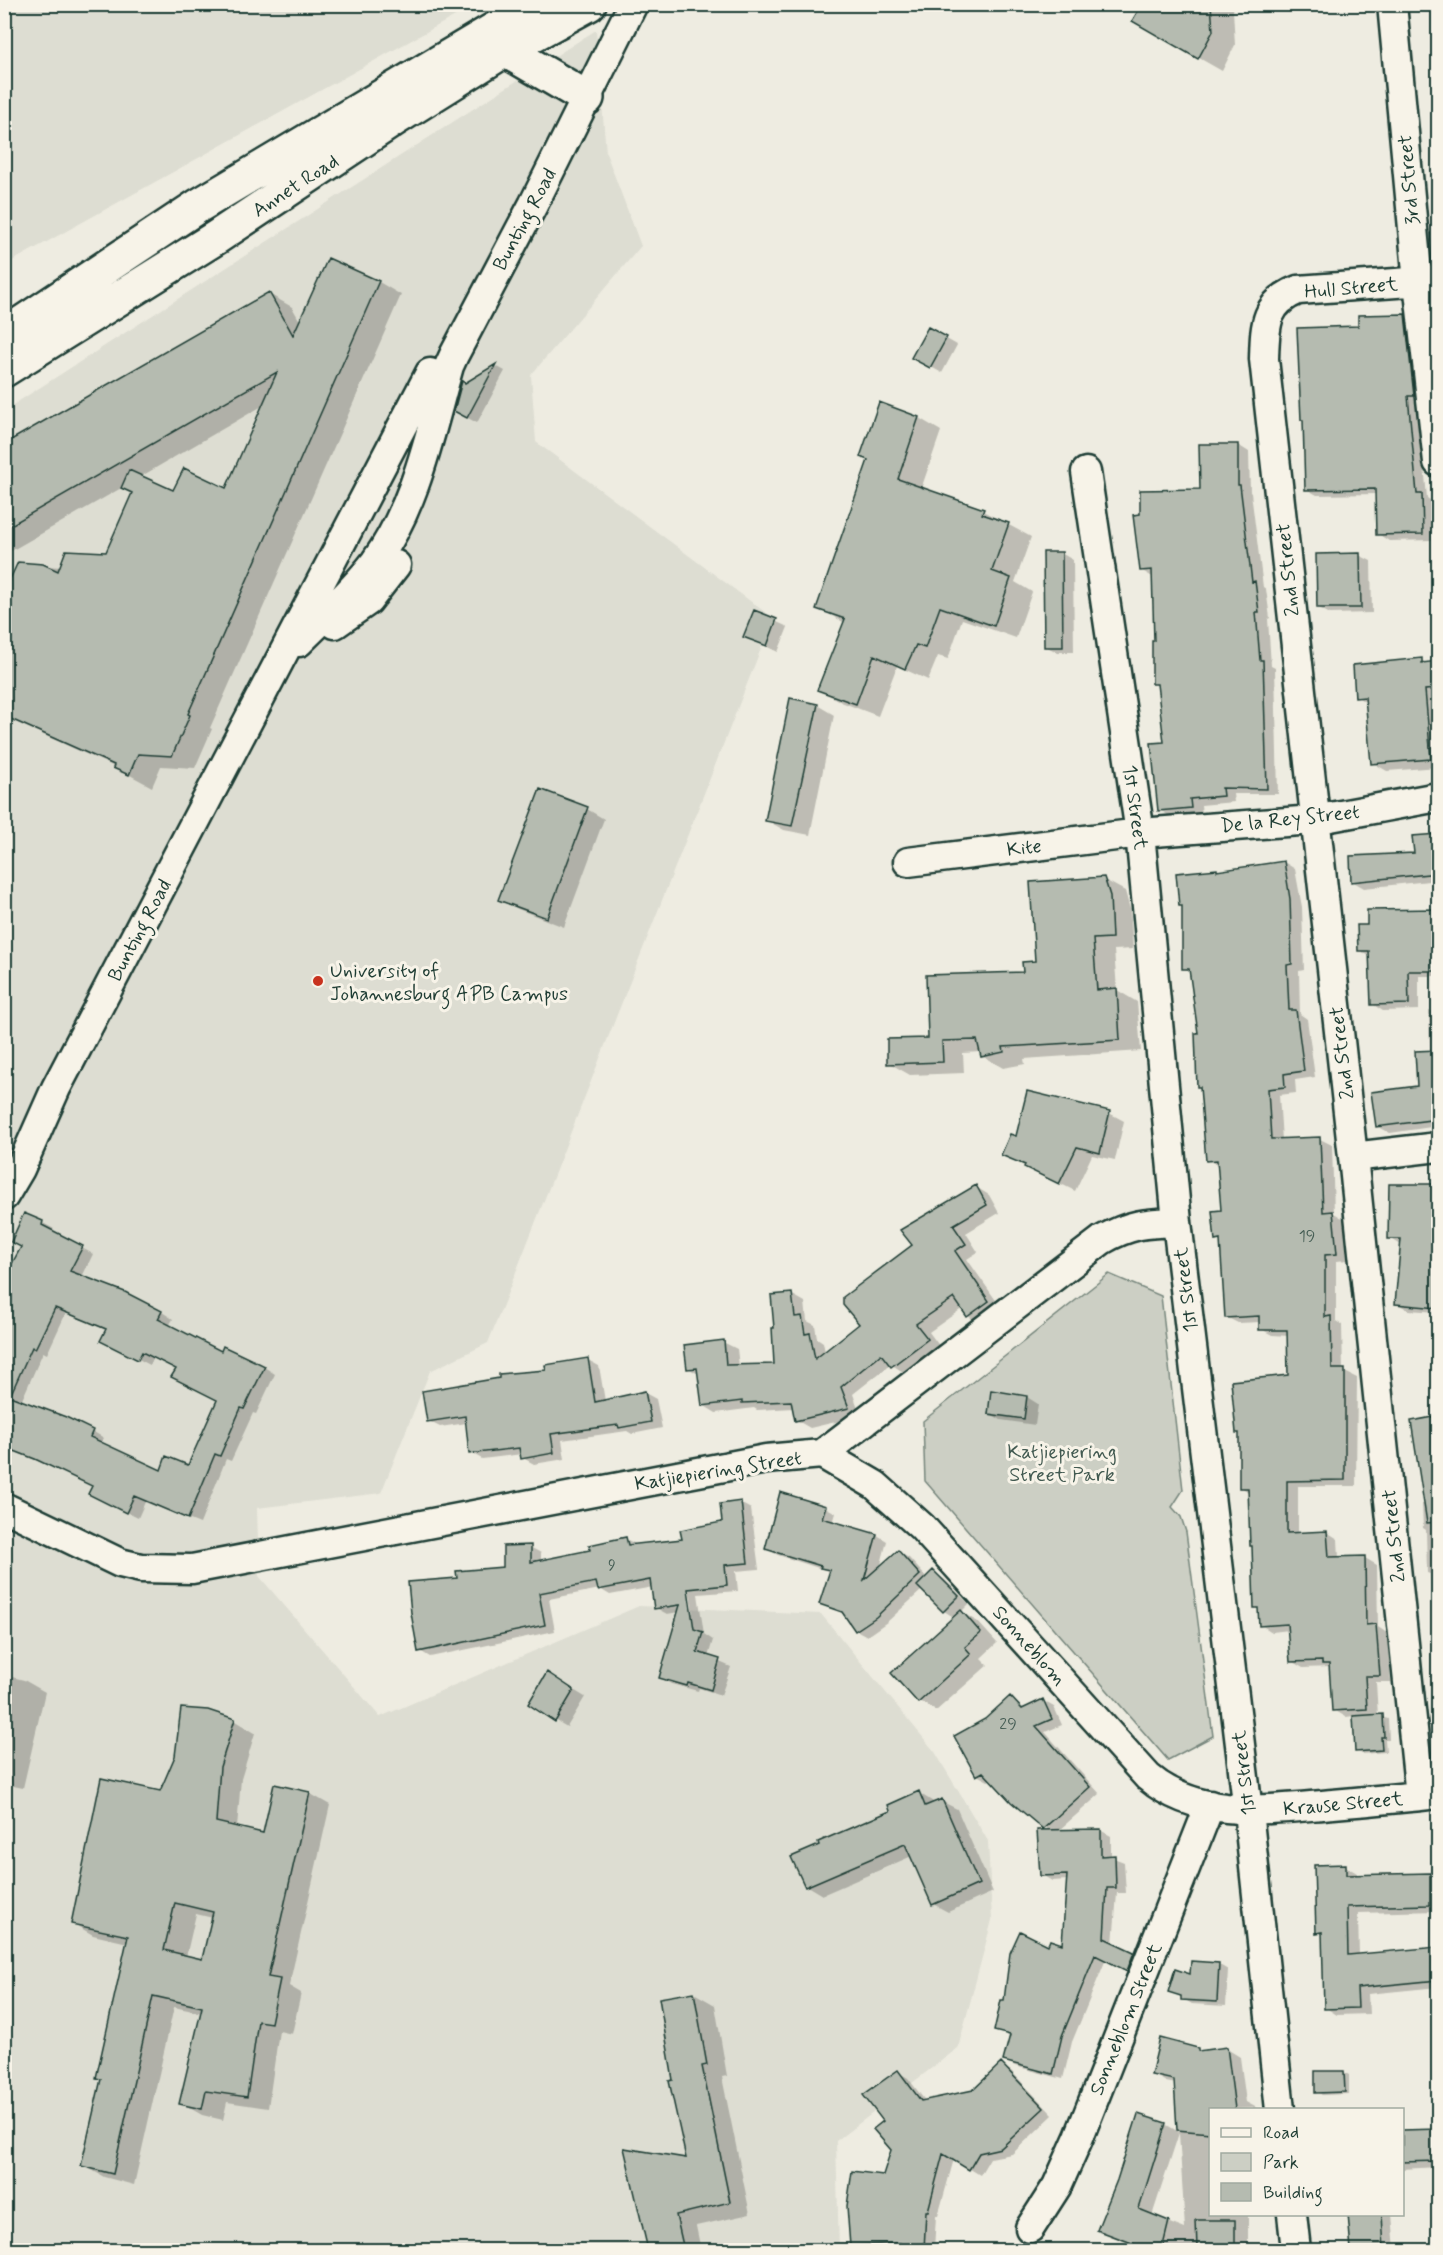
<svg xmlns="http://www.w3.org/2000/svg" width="1443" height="2255" font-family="Mynerve,sans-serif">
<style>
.built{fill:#ddddd2}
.green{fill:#cccfc4;stroke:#76867c;stroke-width:1.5}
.shadow{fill:#0003;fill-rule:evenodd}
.building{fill:#b5bbb0;stroke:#1f3d34;stroke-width:1.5;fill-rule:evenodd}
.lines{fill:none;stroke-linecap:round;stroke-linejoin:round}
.street-casing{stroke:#1f3d34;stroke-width:33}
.secondary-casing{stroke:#1f3d34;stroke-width:38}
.street{stroke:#f7f3e8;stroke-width:28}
.secondary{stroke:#f7f3e8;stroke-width:33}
.poi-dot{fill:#c8321e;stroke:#f7f3e8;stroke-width:2}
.labels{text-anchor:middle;stroke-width:6;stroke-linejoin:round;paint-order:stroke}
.number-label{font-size:16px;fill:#445c53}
.street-label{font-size:20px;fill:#1f3d34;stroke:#f7f3e8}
.poi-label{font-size:20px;fill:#1f3d34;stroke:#f7f3e8;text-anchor:start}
.park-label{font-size:20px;fill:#425a51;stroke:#f7f3e8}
</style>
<rect width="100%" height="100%" fill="#eeece1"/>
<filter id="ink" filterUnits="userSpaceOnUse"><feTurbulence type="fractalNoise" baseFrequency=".0167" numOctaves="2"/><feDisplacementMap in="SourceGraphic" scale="12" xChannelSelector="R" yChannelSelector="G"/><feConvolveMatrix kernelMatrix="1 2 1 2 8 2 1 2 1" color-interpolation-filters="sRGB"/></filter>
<g filter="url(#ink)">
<path class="built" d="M5,4h470v1l-470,260z
M596,30l10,123 35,93 -110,129 5,67 237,176 -285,725 -58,28 -49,122 -124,15 2,68 121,141 259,-111 182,8 114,138 53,89 4,79 -34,128 -122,93 3,109h-834v-1840z"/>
<path class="green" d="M1109,1274l52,22 22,194 -11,17 9,10 5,15 27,204 -45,24 -243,-279 -2,-60z"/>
<path class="shadow" d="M1143,4h93l-3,6 2,35 -13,26 -88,-50z
M328,260l51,22 22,13 -191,433 2,1 -17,39 -34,-2 -9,21 -37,-20 -111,-50v-121l15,-32 42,3 46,-13 27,-61 -11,-6 -119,68v-109l265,-152 23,13 9,16zM264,405l-38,85 -52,2 -34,-15z
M1401,315l11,7 4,48h-3l6,38 8,90 6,4v38l-44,1 -11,-7 -1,-40 -60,1 -11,-6 54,-161z
M929,329l28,16 -15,28 -29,-16z
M496,366l9,5 -28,52 -22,-12 10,-26z
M880,404l39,14 22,13 -20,58 62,22 48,26 -16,45 17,10 -16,46 -54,-19 -14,40 -10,-3 -10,24 -31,-14 -19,50 -37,-14 -22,-13 26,-66 -27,-15 52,-147 -9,-5z
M1238,445l11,7 1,40 1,1 12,94 3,2 4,29 -2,1 3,47 4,2 3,126h-45l1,8 -33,3 1,9 -31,3 -11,-7 6,-67 -7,-57 -5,-3 2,-40 -2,-65 -13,-8 1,-55 59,-24z
M1061,553l12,7 1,92h-17l-12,-6z
M1359,555l12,6 1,52 -42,1 -11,-6z
M755,612l33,15 -10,25 -33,-16z
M1422,660l6,4 10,-1v104l-51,4 -14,-8 -6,-60 -10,-6z
M817,705l17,10 -24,120 -26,-5 -18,-10z
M587,809l17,10 -40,108 -46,-18 -18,-10z
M1438,835v45l-74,8 -12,-7 64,-26 -2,-17z
M1284,862l11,7 7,38 2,63 -5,1 1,43 7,5 8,58 -20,3 1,13 -17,2 3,45 38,-1 12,6 2,68 10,6 4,41 -12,1v60l6,4 1,46 14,7 -1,108h-58v48l29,-2 11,7 1,19h26l12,7 1,62 9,6 4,49h-15l2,34 10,3 1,20h-4l1,13 -24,2 -6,-3 -2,-35 -8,1 -12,-7 -3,-43 -28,1 -12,-7 -2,-31 -17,2 -11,-7 -2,-16 -3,-2 -6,-114 -9,-6v-53l-3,-1 52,-57 -1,-40 -17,-1 -11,-6v-7l-23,1 -12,-6 -4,-74 -5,-3 5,-29 -3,-45 -11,-6 -8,-126 -9,-62 -7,-4 33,-97 3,1z
M1103,879l22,12 5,18 3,40 -19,1 3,40 20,12 4,49 -117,8 1,5 -22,4 -21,-12 -1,-4 -18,1 1,20 -54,2 -21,-12 40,-23 108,-77z
M1368,911h70v65h-19v34l-36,1 -11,-7 -1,-47 -12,-7 10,-24z
M1429,1011h9v115l-48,7 -13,-7 42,-39 11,-35z
M1109,1113l15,8 -9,39 -23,-5 -17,36 -72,-36 14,-17z
M1391,1185l47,1v126l-30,-2 -11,-7 4,-58 -11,-7z
M976,1187l13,8 10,18 -33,20 12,19 -11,7 35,50 -21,15 -13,-8 -5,-8 -34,24 11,15 -34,27 -15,-10 -38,30 8,22 -51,12 -14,-8 -2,-12 -37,2 -3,-2 -38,5 -13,-8 -3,-30 -12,-7 35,-26 14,7 2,17 36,-1 16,-71 14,8 2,19 8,4 2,13 6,4 2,10 36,-27 53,-80z
M43,1223l11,6 -2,3 41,22 -11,23 42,16 38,19 11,7 -4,7 53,27 42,14 11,7 -19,40 -3,-1 -22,48 -5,-2 -26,65 -55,-22 -7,16 -37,-18 -8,-14 -45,-21 -44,-17v-139zM66,1313l41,17 6,16 37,19 4,-8 24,12 41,31 -30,67 -28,5 -60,-29 3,-5 -12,-7 -26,-13 -45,-16 22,-50 4,2z
M588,1360l11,6 6,35 40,-8 11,6 6,29 -30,6 -5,-3 -65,9 3,19 -31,5 -11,-6 -1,-4 -40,5 -11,-6 -4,-30 -27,4 -12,-6 119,-50z
M992,1392l35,5 11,7 -3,21 -34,-5 -12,-7z
M1438,1418v213v-10l-6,-4 -1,-30 -1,-13 -3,-1 -1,-43 -3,-2 -1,-24h4l-13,-82z
M740,1503l11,6 8,60 -23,2 2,20 -40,3 6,40 9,6 -5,17 23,10 -10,28 -22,-7 -1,3 -27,-7 -10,-6 18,-66 -12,2 -11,-6 -3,-21 -43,8 -10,-6 -51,10 6,32 -125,26 -10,-6 39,-71 46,-12 25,-21 11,6v8l51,-9 34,-13 11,6 47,-4 40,-18zM688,1581l5,32h-3l-5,-31z
M825,1507l11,6 -3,10 44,12 10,6 -7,27 18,-16 11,6 18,20 6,-6 11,7 25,25 -8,8 17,10 19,21 -16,15 7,7 -52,46 -17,-10 36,-83 -11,-7 -22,-21 -35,32 -20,14 -11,-6 -11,-16 -25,-11 11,-31 -53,-17 -11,-6z
M4,1675l20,5 21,12 -22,96 -19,-4z
M559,1681l26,16 -18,30 -12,-7z
M1010,1698l15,11 18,-8 11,6 8,18 -17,7 55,62 -42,37 42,-1 11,6v21l13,5 2,31h-9l-4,51 31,15 -7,17 -31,-17 -34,83 -9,37 -48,-13 -10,-5 6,-24 -15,-7 9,-28 44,-55h15l4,-67 -16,1 -10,-6 8,-44 -58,-52 -4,2 -11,-6 9,-55z
M208,1712l27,9 20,12 -14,46 -4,49 27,6 45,-41 21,12 -41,181 12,7 -9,41 -13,-3 -11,77 -41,-6 -4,18 -21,-5 -21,-12 21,-90 -28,-6 -40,178 -30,-8 -21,-12 19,-85 26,-137 -35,-8 -21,-12 89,-130zM196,1914l17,4 -10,43 -17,-4z
M919,1793l16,10 6,-2 16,8 36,83 -45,20 -15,-8 -21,-48 -90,39 -15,-9 -14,-29 99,-46z
M1345,1866l12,7v4l72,-2 9,5v31l-80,2 1,42 79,-7v39l-70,7 1,20 -32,1 -11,-7 -2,-73 -7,-3z
M1218,1964l10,6 -2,36 -34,-2 -22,-13 22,-15z
M694,1993l21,12 12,71 -5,1 28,137 -54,12 5,24h-52l-23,-101 62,11 -14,-79z
M1197,2049l5,3 25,-3 13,8 6,45 11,6 -47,2v104h38v36h-108l1,-2 -28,-11 -14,-8 66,-105 14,8 -3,-48 -10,-2 -13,-8zM1179,2133l6,96 -33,-13z
M1001,2065l10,6 42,44 -41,39 -22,4 -10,17 -26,-16 -16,57h-2l-2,34h-33v-1l-40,1 -10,-5 33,-68 8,-27 -7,-29 13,-49 10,6 18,24 47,-11z
M1344,2072l5,3v19l-27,1 -5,-3z
M1438,2130v37l-36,2v-37z
M1350,2214h42l3,36h-42z"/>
<path class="building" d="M1142,4h69l2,27 -15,28 -66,-38z
M328,258l51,23 -191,433 2,1 -18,41 -34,-2 -9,21 -16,-7 1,-3 -110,-49v-124l14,-30 25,2 15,7 8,-21 40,2 26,-59 -11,-5 8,-18 44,20 11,-22 42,20 51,-116 -273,157v-85l265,-152 24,43z
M1405,314l9,82h-6l9,98h5l1,40 -47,1 -1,-46 -70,1 -2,-70h-2l-4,-92 61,-2v-11z
M928,327l19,10 -17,31 -19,-10z
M496,364l-29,54 -13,-7 8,-30 3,2z
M879,402l40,15 -21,62 86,30 -2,5 27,9 -17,48 19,7 -17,48 -54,-19 -15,41 -9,-3 -11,24 -31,-14 -18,49 -39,-14 28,-71 -29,-10 52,-149 -8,-3z
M1199,444h39v41h2l12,97 3,-1 4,31h-3l4,48h3l4,129 -45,-1 1,8 -33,3 1,9 -33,3 -7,-68 13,-1 -7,-58h-5v-43h2l-2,-71 -12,1 -7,-56 7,-1v-24l60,-1z
M1043,552h19l1,95h-19z
M1360,553l1,55h-44l-1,-54z
M754,610l23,9 -10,27 -24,-9z
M1422,658v5l16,-2v28l-13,1 6,69 -60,5 -6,-67 -10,1 -2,-33z
M790,698l28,6 -26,122 -27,-5z
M540,789l48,18 -41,111 -49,-18z
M1438,834v39l-87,9 -1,-26 64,-3 -2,-17z
M1284,861l6,38 2,65 -5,1 2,45h7l8,61 -20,3 1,13 -17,2 3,50 49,-2 3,75 10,-1 4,43 -12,1v62l6,-1 1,53h13v111l-58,1v52l40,-2 2,26 36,-1 1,69 10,-1 4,52h-15l2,33 -35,2 -3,-47h-7v-3l-32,1 -3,-38 -28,2 -1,-18h-4l-2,-62h-2l-2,-58h-9v-55h-3l-5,-52 57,-6 -1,-45h-28v-14l-34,2 -5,-78 -5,1 -3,-30 9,-1 -4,-50 -11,1 -6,-74h-3l-2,-54h3l-9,-64h-7v-63h-3l-3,-33 41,-4v2z
M1104,877l6,19 2,42 -19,1 4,51 20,-2 3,52 -117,7 1,5 -23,5 -4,-17 -35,1 1,21 -56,2v-25l41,-1 -2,-63 97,-3 -1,-10 13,-1 -5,-79z
M1438,909v62h-30l1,33 -38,1 -2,-54h-11l-1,-26h10v-15z
M1438,1050v69l-62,8 -5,-35 46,-6 -2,-35z
M1027,1091l83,20 -10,42 -23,-6 -18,37 -35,-17 1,-2 -24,-10 9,-21 6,2z
M1389,1184h49v124l-43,-4 6,-65h-13z
M976,1185l11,20 -34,20 13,19 -11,7 34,50 -22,16 -13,-19 -38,26 12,15 -37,28 -10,-13 -40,33 8,21 -54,13 -4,-20 -49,2v-2l-40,5 -5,-38 -10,1 -3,-24 40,-5 2,25 48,-1 -2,-36h2l-3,-33 21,-2 3,24 7,-1 3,18 5,-1 5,26 44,-35 -16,-19v-8l69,-52 -12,-15z
M24,1213l19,8 -1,4 41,21 -13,25 55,21 37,19 -4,8 63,32 2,-5 42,20 -21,43 -3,-1 -21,48 -5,-2 -27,65 -54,-23 -8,17 -38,-19 4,-8 -57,-27 -31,-12v-169l17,-31 -10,-5zM55,1308l51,21 -6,12 38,19 4,-8 34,17 -5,8 46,23 -29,65 -22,-9 -5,14 -71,-33 3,-7 -27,-13 -56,-21 22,-49 3,2z
M588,1358l7,44 50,-11 6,31 -32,6 -1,-3 -67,9 3,19 -33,6 -2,-11 -50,6 -4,-38 -38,6 -5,-31 77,-13v-4l47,-4 -1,-5z
M991,1390l36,6 -3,23 -36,-5z
M1438,1416v106l-11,1 -16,-102z
M780,1492l46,14 -4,12 55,16 -13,46 34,-30 22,25 -44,42 -21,14 -13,-19 -23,-8 11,-34 -10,-2 1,-2 -56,-17z
M741,1501l7,62 -23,2 2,20 -39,4 6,40 9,3 -6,20 23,7 -9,31 -23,-7 -1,3 -28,-8 21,-73 -26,4 -4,-29 -52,10 -2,-8 -57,11 6,32 -127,27 -7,-39 -3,-31 49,-4 -1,-7 47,-4v-21l28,-1v17l59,-12 -1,-5 37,-8 2,8 54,-6 -2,-9 42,-8 -2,-18z
M933,1570l26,26 -16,16 -26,-26z
M961,1610l20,23 -16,14 6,7 -53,49 -27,-30z
M547,1672l27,18 -19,32 -27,-18z
M1010,1696l12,13 21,-10 9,20 -16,7 54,61 -47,42 -32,-27 -28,-30 -7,4 -22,-40 31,-17z
M181,1708l27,2 27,9 -15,48 -4,55 47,11 11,-49 36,8 -42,185 12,2 -9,44 -13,-2 -11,76 -41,-6 -4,18 -23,-5 23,-97 -49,-11 -40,178 -32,-8 20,-87 -5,-1 32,-142 -57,-12 30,-146 59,13 15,-35zM175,1903l38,9 -11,47 -38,-9z
M1383,1714l1,23h-3l1,13 -27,2 -2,-36z
M919,1791l6,15 17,-7 37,85 -47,21 -27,-61 -100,43 -14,-30 28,-12 -1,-3 72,-31 -2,-6z
M1101,1829v27l14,-1 1,33h-9l-3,50 30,14 -7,19 -32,-16 -33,81 -9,38 -50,-13 7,-26 -16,-4 7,-31h3l6,-47 10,-22 28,14 2,-5 12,4 5,-69 -27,1 -3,-46z
M1346,1864v11l84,-2v32l-83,2 1,48 90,-8v33l-81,8 1,20 -34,1 -2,-77 -6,1 -2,-68z
M1191,1961l28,2 -2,39 -36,-2v-4l-13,-4 7,-23 15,5z
M694,1992l13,73 -5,1 28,136 -54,13 8,35h-36l-24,-102 62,10 -17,-77 4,-1 -14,-82z
M1160,2038l38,10v3l29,-4 8,62h-25v24l-33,-3 -3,-50 -23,-5z
M1001,2063l43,45 -43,40 -22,5 -10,17 -26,-16 -15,57h-2l-2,39h-25l1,-7 -50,3 -3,-40 5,-35 31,4 8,-25 -18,-21 10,-8 -20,-26 35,-25 23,31 52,-11z
M1315,2071h29l1,21 -30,1z
M1138,2114l28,9 -27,86 30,12 -7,29h-23l1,-4 -43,-16 20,-50z
M1438,2129v32l-36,1v-32z
M1348,2214h34l2,36h-33z
M1196,2220h39v27l-38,1z"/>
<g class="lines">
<g class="street-casing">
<path id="street" d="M1392,4l26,278 20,180
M1086,472l54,361 37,389 71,589 32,299
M335,624l33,-23 28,-36
M299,642c26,-26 54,-51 76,-80 41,-57 55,-129 74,-196l5,-11 79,-150 100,-201
M908,862l232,-29 174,-13 124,-23
M1353,1157l85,-10
M4,1196l16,-27 36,-81 374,-715
M822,1454l53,31 47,42 226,250c52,44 123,32 185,27 35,-3 70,-6 105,-10
M4,1507l116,56 21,5 51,1 574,-110 56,-5 280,-214c28,-16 44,-17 75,-18
M1420,1796l-67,-639 -89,-798c1,-32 0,-56 34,-69l140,-10
M1292,2214l4,36
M1030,2228l27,-42 22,-49 131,-332"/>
</g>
<g class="secondary-casing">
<path id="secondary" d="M505,50l82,48
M4,335l194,-129 339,-202
M4,370l213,-133 176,-117 112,-70 84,-46"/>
</g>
<use href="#street" class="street"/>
<use href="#secondary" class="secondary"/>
</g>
</g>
<circle class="poi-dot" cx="318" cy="981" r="6"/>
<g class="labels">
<g class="number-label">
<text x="1307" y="1241">19</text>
<text x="612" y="1570">9</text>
<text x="1008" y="1729">29</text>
</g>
<g class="street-label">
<text transform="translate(1408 180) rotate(-95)" y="7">3rd Street</text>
<text transform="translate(295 185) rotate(-33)" y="7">Annet Road</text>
<text transform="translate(524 219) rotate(-62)" y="7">Bunting Road</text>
<text transform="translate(1351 287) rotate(-5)" y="7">Hull Street</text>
<text transform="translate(1287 570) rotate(-96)" y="7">2nd Street</text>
<text transform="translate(1136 807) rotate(82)" y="7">1st Street</text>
<text transform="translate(1290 818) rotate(-6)" y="7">De la Rey Street</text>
<text transform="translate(1024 847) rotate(-7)" y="7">Kite</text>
<text transform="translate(139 930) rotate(-62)" y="7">Bunting Road</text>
<text transform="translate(1341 1053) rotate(-97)" y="7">2nd Street</text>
<text transform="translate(1185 1290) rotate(-97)" y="7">1st Street</text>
<text transform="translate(718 1470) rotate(-9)" y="7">Katjiepiering Street</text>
<text transform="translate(1393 1536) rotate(-96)" y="7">2nd Street</text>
<text transform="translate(1030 1645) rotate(48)" y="7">Sonneblom</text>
<text transform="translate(1243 1773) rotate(-97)" y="7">1st Street</text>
<text transform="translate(1343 1803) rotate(-5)" y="7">Krause Street</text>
<text transform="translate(1125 2019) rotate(-68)" y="7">Sonneblom Street</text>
</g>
<g class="poi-label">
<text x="330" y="977">University of<tspan x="330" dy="23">Johannesburg APB Campus</tspan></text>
</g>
<g class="park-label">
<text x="1062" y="1458">Katjiepiering<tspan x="1062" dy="23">Street Park</tspan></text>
</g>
</g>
<rect width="1443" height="2255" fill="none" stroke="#f7f3e8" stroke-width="24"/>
<rect x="12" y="12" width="1419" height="2231" fill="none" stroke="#1f3d34" stroke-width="2" filter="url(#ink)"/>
<rect x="1209" y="2108" width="195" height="108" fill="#f7f3e8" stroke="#a1aaa0" stroke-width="1.5"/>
<rect x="1221" y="2128" width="30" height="9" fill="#f7f3e8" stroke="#a1aaa0" stroke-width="1.5"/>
<text x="1263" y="2138" font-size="18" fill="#1f3d34">Road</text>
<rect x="1221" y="2153" width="30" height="18" fill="#cccfc4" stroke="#a1aaa0" stroke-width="1.5"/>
<text x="1263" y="2168" font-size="18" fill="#1f3d34">Park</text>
<rect x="1221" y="2183" width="30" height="18" fill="#b5bbb0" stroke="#a1aaa0" stroke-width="1.5"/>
<text x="1263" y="2198" font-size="18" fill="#1f3d34">Building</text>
</svg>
